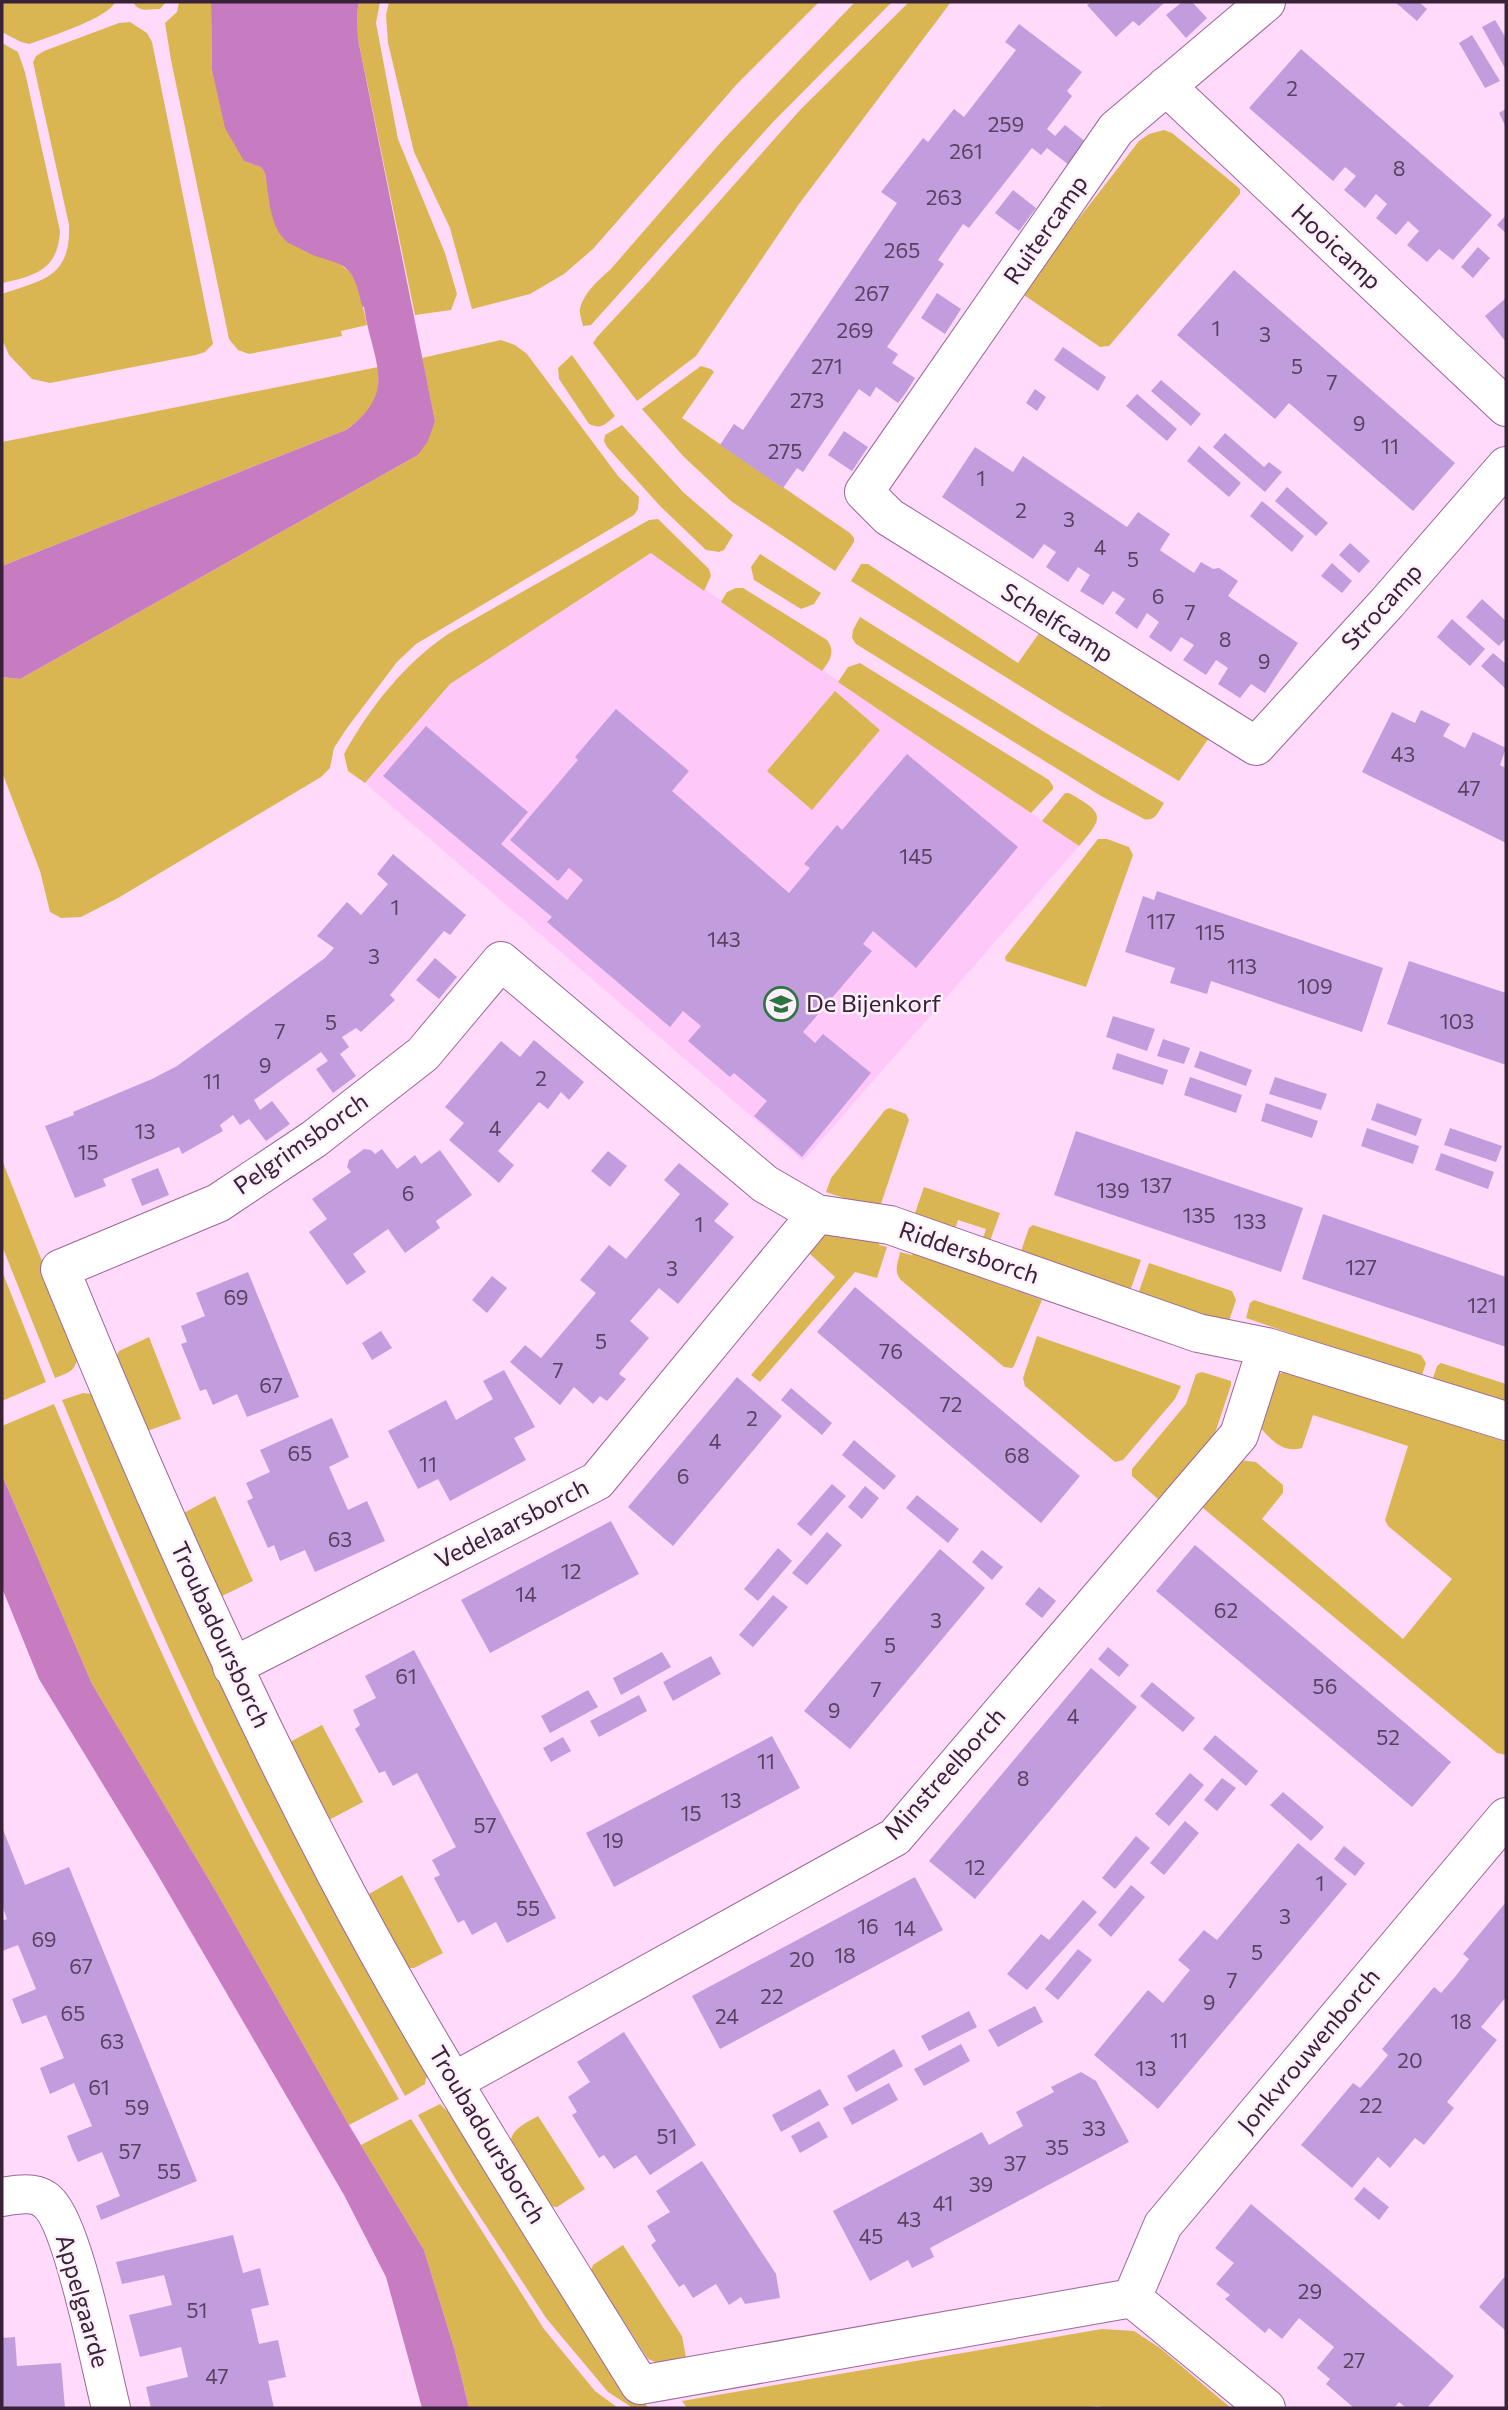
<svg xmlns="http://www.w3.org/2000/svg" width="1508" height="2410" font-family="Commissioner,sans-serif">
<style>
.built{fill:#fec8f8}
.green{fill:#dab653}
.water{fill:#c77bc1}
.building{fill:#c29dde}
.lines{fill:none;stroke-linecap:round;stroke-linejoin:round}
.street-casing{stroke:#9d6698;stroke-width:40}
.street{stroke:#fff;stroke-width:38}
.labels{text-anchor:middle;stroke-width:5;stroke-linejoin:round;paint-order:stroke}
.number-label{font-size:21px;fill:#5b4061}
.street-label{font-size:24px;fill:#392137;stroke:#fdf0fb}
.poi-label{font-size:24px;fill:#392137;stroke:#fdf0fb;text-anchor:start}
</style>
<rect width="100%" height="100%" fill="#ffdafb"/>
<path class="built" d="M652,553l427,293 -276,315 -438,-378 85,-99z"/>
<path class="green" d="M2,2h113c-6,16 -67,35 -85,42l-9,-2 -19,-10z
M133,2h33l-6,7c-11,0 -21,4 -27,-7z
M179,2h32l1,68 32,91 17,6 4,6 10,49 31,30 31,10 13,10 8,13 9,40 -26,6 1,5 -93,18 -11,-4 -9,-11 -58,-279 -6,-37 12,-11z
M359,2h21l-4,21 22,116 47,114 12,41 -6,16 -36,5 -57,-276 -1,-26z
M389,2h430l-82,82 -144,165 -29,25 -34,20 -58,15 -22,-81 -36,-76 -26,-109 -2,-28z
M855,2h37l-119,120 -182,203 -8,1c-1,-5 -4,-13 -3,-18 4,-15 19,-29 30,-38l111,-128z
M909,2h42l-152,202 -103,152 -59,45 -44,-58 4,-6 52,-56 151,-171z
M130,22l17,11 5,9 61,302 -8,8 -9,3 -146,28 -18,-4 -23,-24 -7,-16v-45c40,-14 69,-16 67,-69l-36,-163 3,-6 8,-5 75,-28z
M2,43l16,9 7,20 35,159c-2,39 -25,45 -58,52z
M1164,130l8,3 61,50 7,6v5l-131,152 -9,1 -79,-54 118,-152 10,-7z
M501,340l14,5 12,9 91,122 21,21 -1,12 -4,6 -218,129 -19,18 -50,66 -13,20 -4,20 -9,9 -203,121 -37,19 -20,1 -11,-6 -10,-41 -38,-99v-95l18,2 398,-224 17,-34 -13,-63z
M572,355l43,61c-9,8 -14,14 -26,8l-30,-45 -1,-11z
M701,366l10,3 3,3 -32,46 168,115 4,5v4l-19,29 -104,-70 -47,-44 -42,-48z
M378,367c4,31 -8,45 -32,63l-344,136v-124z
M622,425l61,67 50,43 -9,15 -5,2 -13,-2 -46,-44 -53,-59 -3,-6 1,-6z
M658,519l51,50 2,7 -7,15 -53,-38 -201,131 -85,99 -17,-12 -4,-17c27,-48 59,-89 104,-120l185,-105 16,-9z
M760,554l61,39 -7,11 -13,5 -47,-29 -3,-13z
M861,564h7l150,99 24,-34 169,106 -32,46 -114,-67 -214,-133z
M736,588h7l84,52c9,11 3,21 -5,31l-101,-69 6,-10z
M860,617l186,116 118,70c-5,8 -9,19 -20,16l-43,-23 -245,-152 -4,-6 1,-8z
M860,663l189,117 4,6v3l-22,24 -193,-131 10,-15z
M835,691l45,39 -68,80 -45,-39z
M1065,793h4c35,20 36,23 10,53l-37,-25z
M1098,839h9l22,8 4,8 -47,132 -80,-26 -1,-4z
M890,1108l16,6 3,6 -28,84 -8,4 -47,-16 5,-14 54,-68z
M2,1160l76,192c-1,19 -8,20 -23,26l-53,-132z
M924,1187l76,26 -10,28 -9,3 5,-15 -28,-9 -5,15 -39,-19z
M1033,1225l108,35 -12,34 -108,-43 8,-23z
M829,1232l51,10 -1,3 8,2 -10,31 -22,-6 -95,110 -9,-7 84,-98 -26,-24 11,-16z
M900,1252l12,3 1,-2 129,47 -28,66 -2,2 -8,-1 -103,-87c-8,-9 -3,-17 -1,-28z
M1149,1263l83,28 4,9 -9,27 -90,-30z
M2,1271l44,111 -44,19z
M1254,1300l167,55 5,8 -5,15 -175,-60 4,-15z
M1037,1336l144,50 -6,13 -52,61 -8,2 -90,-76 -2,-8z
M149,1337l32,82 -34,12 -32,-72 4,-8z
M1441,1363l65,21v22l-74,-25 5,-15z
M1286,1371l220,71v313l-9,-2 -300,-250 42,-43 17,2 27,23v8l-21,26 141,120 49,-60 -64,-53 -3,-6 23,-74 -95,-31 -11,33c-19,6 -32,-9 -43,-22l17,-51z
M1202,1372l29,9v4l-16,48 -56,67 -27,-24v-7l54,-65 10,-30z
M83,1393l9,1 92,213 93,192 155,276 -6,3 -1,6 -20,12c-55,-99 -112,-197 -164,-298 -66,-130 -124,-264 -179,-398z
M54,1404c54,129 109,258 172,383 53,107 113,209 173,312l-50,26 -135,-237 -122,-204 -90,-209v-49z
M215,1496l38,85 -33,16 -36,-84z
M322,1725l41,77 -34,18 -39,-78z
M402,1875l41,78 -29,15h-5l-7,-7 -33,-67z
M440,2104l7,7 4,-3 197,300h-15l-25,-16 -62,-74 -88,-135 -40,-68z
M538,2116l47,73 -28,18 -7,-1 -39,-66c2,-12 17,-18 27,-24z
M411,2119l133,210 51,62 23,17h-149l-14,-57 -31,-101 -63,-105z
M623,2245l59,91 6,32 -27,-4 -13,-5 -57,-89 2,-5z
M1102,2329l32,2 26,17 71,60h-125l-8,-2 -17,2h-394l-5,-7z"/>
<path class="water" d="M211,2h148l-2,11 1,26 77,382 -7,20 -10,14 -398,224 -18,-2v-111l344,-136c54,-40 26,-68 18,-123l-2,-1c-11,-55 -25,-36 -63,-58 -4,-2 -10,-4 -14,-8 -16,-15 -16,-47 -20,-67l-4,-6 -17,-6 -19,-33 -13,-58z
M2,1475l90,209 122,204 135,237 75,125 31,101 14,57h-47l-36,-131 -42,-82 -189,-325 -116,-191 -37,-91z"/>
<path class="building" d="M1091,2h74l-26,24 -6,-5 -17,16 -29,-32z
M1182,2h10l15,16 -21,20 -20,-23z
M1395,2h24l8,7 -10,12z
M1495,20l11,18v32l-24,-43z
M1019,24l63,48 -15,19 5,5 -25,33 8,7 10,-11 22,18 -18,22 -22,-17 -6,7 -9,-7 -63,80 -6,-4 -25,36 6,4 -57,83 11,7 -6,9 23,15 -8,13 -9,12 -22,-16 -6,10 -11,-8 -56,83 -6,-4 -14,20 -63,-43 14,-21 9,6 154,-227 -16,-11 42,-54 5,4 26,-33 10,8 52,-67 -11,-8z
M1472,35l28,46 -15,7 -26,-45z
M1301,49l191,166 -39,45 -14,-11 -12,13 -20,-17 12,-14 -11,-10 -12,14 -20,-17 11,-14 -11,-10 -11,14 -21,-18 12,-14 -11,-9 -12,14 -84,-73z
M1506,109v18l-7,-14z
M1013,190l23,18 -17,23 -24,-18z
M1506,215v18l-9,-8z
M1478,247l12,11 -17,20 -12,-11z
M1234,270l221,193 -42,48 -124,-108 -14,16 -98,-84z
M937,293l24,16 -16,25 -24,-16z
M1506,298v44l-21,-26z
M1063,347l43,30 -8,14 -44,-31z
M1161,380l40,34 -10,12 -40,-35z
M1035,389l11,8 -9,14 -11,-8z
M1137,394l40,35 -10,12 -41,-35z
M844,431l24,16 -16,24 -24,-16z
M1225,433l39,34 5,-5 13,10 -17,20 -52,-45z
M1199,446l42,37 -12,14 -42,-36z
M975,447l38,25 10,-16 104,71 11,-15 32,22 -10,16 1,1 33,22 7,-11 12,7 6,-1 19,13 -10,15 70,47 -33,50 -14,-9 -11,14 -22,-14 10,-16 -12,-8 -10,15 -23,-15 11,-15 -13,-8 -10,15 -22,-15 10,-15 -12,-9 -10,16 -22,-16 10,-14 -12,-8 -10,14 -23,-14 10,-16 -12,-8 -10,15 -22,-15 10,-15 -12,-8 -11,15 -91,-62z
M1287,487l41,36 -12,13 -41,-35z
M1262,501l42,35 -12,16 -42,-36z
M1350,543l20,18 -11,12 -20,-18z
M1332,563l20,18 -10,12 -21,-17z
M1482,599l24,22v17l-7,8 -33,-29z
M1452,619l33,30 -15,17 -33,-29z
M1493,653l13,11v25l-25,-23z
M616,709l73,62 -17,20 117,102 21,-25 -6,-4 33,-39 5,5 65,-76 111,93 -102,121 -43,-37 -10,13 9,7 -69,81 12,11 8,-9 48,39 -69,84 -48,-41 13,-15 -33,-28 -4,4 -42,-36 13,-15 -18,-15 -13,16 -123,-105 5,-5 -169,-141 43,-50 102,86 -27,32 66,56 16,-20 -14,-12 -11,13 -48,-41 68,-80 -3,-3z
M1421,710l29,14 -7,12 22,12 8,-16 33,16 -6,17 6,3v75l-144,-71 30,-60 23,11z
M393,854l73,61 -16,20 -6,-4 -54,64 5,5 -34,32 -5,-4 -14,9 7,10 -9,7 16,22 -23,17 -17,-24 12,-8 -7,-9 -67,48 6,10 12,-9 18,23 -24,17 -17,-22 -9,6 -7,-10 -13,10 3,6 -41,23 -3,-7 -76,32 3,7 -31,12 -30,-72 29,-11 -1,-3 79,-33 25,-13 148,-108 9,-10 -17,-12 30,-34 14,13 27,-31 -11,-10z
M1157,891l226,77 -21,64 -151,-51 -4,13 -37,-11 5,-15 -50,-16 18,-56 11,4z
M435,958l22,19 -18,22 -23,-19z
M1409,961l97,32v72l-119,-41z
M1113,1016l42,13 -8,22 -41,-14z
M1163,1039l27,9 -6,16 -27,-8z
M534,1040l50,42 -15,18 -8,-8 -13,17 -9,-7 -14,17 -27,32 16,14 -15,18 -50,-43 15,-17 -19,-16 56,-66 19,16z
M1200,1051l52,19 -6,16 -52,-19z
M1117,1053l51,17 -5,15 -51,-16z
M1190,1077l52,18 -6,18 -52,-18z
M1275,1077l52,17 -6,16 -52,-16z
M1266,1103l52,18 -6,17 -51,-17z
M1377,1103l45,16 -6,17 -45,-16z
M1367,1128l52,18 -6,18 -52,-18z
M1450,1128l52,18 -6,16 -52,-17z
M1076,1131l227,77 -22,64 -227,-77z
M364,1149l7,1 4,4 7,-5 15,20 18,-14 6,9 19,-14 32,45 -36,26 4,7 -35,25 -17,-24 -35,25 13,18 -19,13 -38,-53 18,-13 -15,-20 39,-27 -4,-5 2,-7z
M608,1151l19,15 -17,21 -19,-16z
M1441,1153l53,19 -6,17 -53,-19z
M679,1163l50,41 -15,17 20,16 -56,67 -19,-16 -29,33 19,17 -28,33 -2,3 7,5 -19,22 -7,-5 -7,8 -19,-17 -14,18 -50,-43 15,-17 16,13 55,-65 -16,-13 29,-35 17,14 54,-65 -16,-14z
M158,1168l11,27 -27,11 -11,-27z
M1323,1214l183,63v70l-204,-68z
M248,1272l51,125 -52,20 -10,-23 -24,11 -7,-16 -6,2 -19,-47 6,-2 -6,-16 24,-10 -9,-23z
M492,1276l15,12 -20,25 -15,-13z
M855,1287l225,189 -39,47 -224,-191z
M381,1331l11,17 -20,12 -10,-17z
M504,1370l31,57 -21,11 12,22 -76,41 -12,-22 -20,10 -30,-58 58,-31 10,20 37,-21 -10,-18z
M737,1377l45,39 -109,130 -45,-39z
M791,1388l41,35 -10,12 -41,-35z
M332,1418l17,39 -20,10 19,43 19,-9 18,40 -70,31 -10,-22 -25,11 -6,-16 -6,3 -21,-47 6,-3 -7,-15 24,-11 -10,-22z
M854,1440l42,36 -12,14 -42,-35z
M832,1484l14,12 -35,40 -14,-12z
M865,1486l14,12 -17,21 -14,-12z
M917,1495l42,34 -11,14 -42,-35z
M611,1521l28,53 -149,79 -29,-53z
M827,1532l15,13 -35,40 -15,-12z
M1195,1545l256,217 -39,45 -256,-216z
M778,1548l14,13 -34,40 -14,-12z
M940,1549l45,39 -135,161 -46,-38z
M982,1550l21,17 -11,13 -20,-18z
M1039,1587l17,14 -14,17 -17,-14z
M773,1595l15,12 -35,40 -14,-12z
M1108,1647l21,18 -10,12 -21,-18z
M414,1650l142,268 -49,25 -11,-21 -24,13 -8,-15 -6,3 -24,-45 6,-3 -8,-15 24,-13 -21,-40 -18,-34 -24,13 -8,-15 -6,2 -24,-44 5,-4 -7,-15 23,-12 -11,-22z
M662,1652l9,15 -50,28 -8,-17z
M711,1656l10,18 -48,27 -10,-19z
M1091,1668l46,39 -162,192 -46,-38z
M1152,1682l43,36 -12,14 -43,-36z
M588,1690l10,17 -48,26 -9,-17z
M639,1695l8,16 -48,26 -9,-16z
M1215,1735l43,36 -12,15 -43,-37z
M772,1736l28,52 -186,99 -28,-54z
M563,1737l8,14 -20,11 -8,-14z
M1190,1773l14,12 -35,41 -14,-12z
M1222,1778l14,10 -19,23 -13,-11z
M1283,1792l41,35 -13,14 -41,-36z
M1185,1821l14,12 -35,42 -14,-12z
M2,1827l23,58 44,-18 128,314 -96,39 -5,-14 24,-10 -18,-44 -24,10 -6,-13 -5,-13 25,-10 -18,-43 -24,11 -10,-26 24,-10 -18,-43 -24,9 -10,-25 24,-10 -18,-44 -16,6v-30l5,-2 -5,-14z
M1136,1836l14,12 -35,41 -13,-11z
M1298,1843l49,41 -189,225 -64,-54 54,-65 15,13 27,-33 -12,-10 26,-30 13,10z
M1344,1846l21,17 -10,13 -21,-17z
M915,1877l28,53 -223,119 -28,-53z
M1131,1885l14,12 -34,40 -13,-12z
M1083,1900l14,12 -70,78 -20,-16 34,-40 8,6z
M1506,1902v95l-25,30 16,13 -50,62 7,6 -30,37 -9,-7 -25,30 -12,-11 -26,31 -51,-43 52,-62 7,5 14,-16 14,-17 -6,-6 52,-62 7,6 14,-16 14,-18 -6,-5z
M1078,1949l14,11 -34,40 -13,-11z
M1035,2006l8,16 -45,25 -10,-17z
M969,2011l8,16 -48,24 -8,-15z
M624,2032l72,113 -46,30 -14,-20 -22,14 -10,-14 -5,3 -27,-43 5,-3 -9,-15 22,-15 -13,-20z
M961,2044l9,17 -46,25 -10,-17z
M894,2049l9,17 -47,26 -9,-16z
M1081,2072l15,9 33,61 -199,106 4,9 -22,11 -4,-8 -38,21 -37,-70 149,-79 7,13 34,-19 -7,-14 38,-20 -3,-5z
M889,2083l9,17 -46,25 -9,-17z
M820,2089l9,16 -48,27 -9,-17z
M819,2121l9,16 -28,16 -9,-17z
M702,2161l74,113 4,24 -35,6 -4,-7 -12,8 -13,-21 -23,14 -9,-14 -5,3 -28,-42 5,-4 -9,-15 23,-14 -14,-21z
M1364,2187l25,20 -10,13 -25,-21z
M1251,2204l203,172 -27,32h-21l-7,-6 -5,6h-40l-28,-24 4,-5 -13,-11 17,-21 -35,-29 -17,21 -13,-11 -4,5 -40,-34 5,-4 -14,-11 18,-21 -19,-15z
M233,2235l10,38 17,-5 9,37 -18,4 8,35 19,-4 8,37 -18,4 6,27h-123l-5,-21 42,-10 -7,-30 -41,10 -11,-42 43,-10 -8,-30 -42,9 -6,-22z
M1506,2275v56l-27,-24z
M15,2337l2,29 44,-3 4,45h-63v-70z"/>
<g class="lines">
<g class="street-casing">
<path id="street" d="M1266,2l-150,127 -252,363 25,25 367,229 131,-143 119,-137
M1166,86l340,321
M232,1667l365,-186 220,-267
M453,2082l442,-245 344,-402 28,-88
M2,2197c13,-2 30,-6 42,2 29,18 57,171 67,209
M1132,2298l31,-73 343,-408
M1266,2408l-134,-110 -492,87c-104,-168 -212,-335 -304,-511 -103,-197 -192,-400 -276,-605l158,-66 96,-64 109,-85 78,-93 264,223 52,30 73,11 308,108 69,14 239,74"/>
</g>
<use href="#street" class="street"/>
</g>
<defs>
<g id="school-ring" transform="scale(1.75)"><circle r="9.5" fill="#fdf0fb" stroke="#2d7440" stroke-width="1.5"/><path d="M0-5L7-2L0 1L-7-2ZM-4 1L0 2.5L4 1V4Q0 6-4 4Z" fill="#2d7440"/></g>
</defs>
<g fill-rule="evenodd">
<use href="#school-ring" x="781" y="1004"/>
</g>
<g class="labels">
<g class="number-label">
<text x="1292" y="96">2</text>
<text x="1006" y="132">259</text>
<text x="966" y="159">261</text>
<text x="1399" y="176">8</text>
<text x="944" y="205">263</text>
<text x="902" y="258">265</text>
<text x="872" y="301">267</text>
<text x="1216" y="336">1</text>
<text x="855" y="338">269</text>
<text x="1265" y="342">3</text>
<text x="827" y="374">271</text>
<text x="1297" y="374">5</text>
<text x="1332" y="390">7</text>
<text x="807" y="408">273</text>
<text x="1359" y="431">9</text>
<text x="1390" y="454">11</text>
<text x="785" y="459">275</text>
<text x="981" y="486">1</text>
<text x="1021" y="518">2</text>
<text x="1069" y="527">3</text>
<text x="1100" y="555">4</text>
<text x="1133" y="567">5</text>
<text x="1158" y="604">6</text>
<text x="1190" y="620">7</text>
<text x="1225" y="647">8</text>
<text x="1264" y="669">9</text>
<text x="1403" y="762">43</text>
<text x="1469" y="796">47</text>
<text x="916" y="864">145</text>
<text x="395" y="915">1</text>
<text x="1161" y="929">117</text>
<text x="1210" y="940">115</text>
<text x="724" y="947">143</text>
<text x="374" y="964">3</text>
<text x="1242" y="974">113</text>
<text x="1315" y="994">109</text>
<text x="1457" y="1029">103</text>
<text x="331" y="1030">5</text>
<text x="280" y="1039">7</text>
<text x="265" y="1073">9</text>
<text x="541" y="1086">2</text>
<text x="212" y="1089">11</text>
<text x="495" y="1136">4</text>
<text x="145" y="1139">13</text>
<text x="88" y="1160">15</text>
<text x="1156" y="1193">137</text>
<text x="1113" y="1198">139</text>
<text x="408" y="1201">6</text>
<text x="1199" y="1223">135</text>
<text x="1250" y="1229">133</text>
<text x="699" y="1232">1</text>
<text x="1361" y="1275">127</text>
<text x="672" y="1276">3</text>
<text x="236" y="1305">69</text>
<text x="1482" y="1313">121</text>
<text x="601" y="1349">5</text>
<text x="891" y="1359">76</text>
<text x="558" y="1378">7</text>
<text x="271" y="1393">67</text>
<text x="951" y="1412">72</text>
<text x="752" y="1426">2</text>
<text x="715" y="1449">4</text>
<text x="300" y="1461">65</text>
<text x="1017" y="1463">68</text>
<text x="428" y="1472">11</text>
<text x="683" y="1484">6</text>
<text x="340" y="1547">63</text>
<text x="571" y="1579">12</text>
<text x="526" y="1602">14</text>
<text x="1226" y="1618">62</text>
<text x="936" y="1628">3</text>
<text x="890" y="1653">5</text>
<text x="406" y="1684">61</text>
<text x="1325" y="1694">56</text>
<text x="876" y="1697">7</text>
<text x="834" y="1718">9</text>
<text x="1073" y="1724">4</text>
<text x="1388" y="1745">52</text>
<text x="766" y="1769">11</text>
<text x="1023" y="1786">8</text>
<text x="731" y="1808">13</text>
<text x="691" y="1821">15</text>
<text x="485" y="1833">57</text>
<text x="613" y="1848">19</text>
<text x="975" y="1875">12</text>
<text x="1320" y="1891">1</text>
<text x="528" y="1916">55</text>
<text x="1285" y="1924">3</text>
<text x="868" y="1934">16</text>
<text x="905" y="1936">14</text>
<text x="44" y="1947">69</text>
<text x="1257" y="1960">5</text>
<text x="845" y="1963">18</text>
<text x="802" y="1967">20</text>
<text x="81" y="1974">67</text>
<text x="1232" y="1988">7</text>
<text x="772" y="2004">22</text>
<text x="1209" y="2010">9</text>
<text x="73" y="2021">65</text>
<text x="727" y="2024">24</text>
<text x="1461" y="2029">18</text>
<text x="1179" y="2048">11</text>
<text x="112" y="2049">63</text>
<text x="1410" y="2068">20</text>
<text x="1146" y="2076">13</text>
<text x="99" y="2095">61</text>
<text x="1371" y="2113">22</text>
<text x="137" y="2115">59</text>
<text x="1094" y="2136">33</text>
<text x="667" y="2144">51</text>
<text x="1057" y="2155">35</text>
<text x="130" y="2159">57</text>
<text x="1015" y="2171">37</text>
<text x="169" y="2179">55</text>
<text x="981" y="2192">39</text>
<text x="943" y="2211">41</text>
<text x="909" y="2227">43</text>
<text x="871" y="2244">45</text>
<text x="1310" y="2299">29</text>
<text x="197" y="2318">51</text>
<text x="1354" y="2368">27</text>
<text x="217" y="2384">47</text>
</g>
<g class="street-label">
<text transform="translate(1046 230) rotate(-55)" y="8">Ruitercamp</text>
<text transform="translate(1336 247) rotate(43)" y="8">Hooicamp</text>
<text transform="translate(1382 607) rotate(-48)" y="8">Strocamp</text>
<text transform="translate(1057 623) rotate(32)" y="8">Schelfcamp</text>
<text transform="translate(301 1144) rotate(-35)" y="8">Pelgrimsborch</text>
<text transform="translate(969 1253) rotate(19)" y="8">Riddersborch</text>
<text transform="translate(512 1524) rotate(-27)" y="8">Vedelaarsborch</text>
<text transform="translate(220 1635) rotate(65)" y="8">Troubadoursborch</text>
<text transform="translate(945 1774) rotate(-48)" y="8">Minstreelborch</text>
<text transform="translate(1309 2051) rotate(-50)" y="8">Jonkvrouwenborch</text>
<text transform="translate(487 2135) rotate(59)" y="8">Troubadoursborch</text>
<text transform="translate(82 2301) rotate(74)" y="8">Appelgaarde</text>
</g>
<g class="poi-label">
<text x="806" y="1012">De Bijenkorf</text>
</g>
</g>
<rect width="1508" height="2410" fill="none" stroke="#392137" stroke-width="7"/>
</svg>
